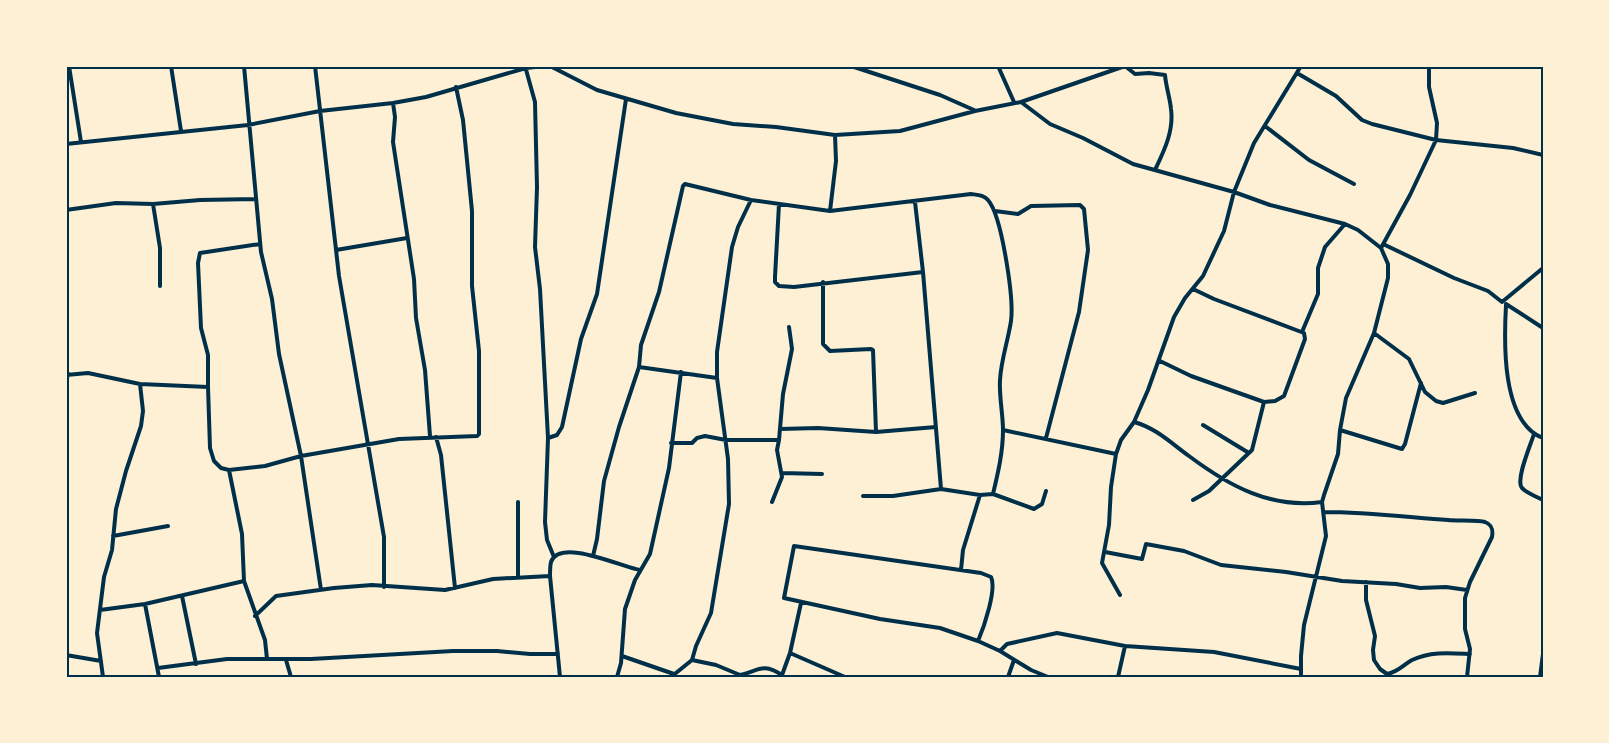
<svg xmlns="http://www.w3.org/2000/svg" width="1609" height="743" font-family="'Exo 2',sans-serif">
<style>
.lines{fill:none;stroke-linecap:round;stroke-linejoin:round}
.minor{stroke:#003049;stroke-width:4}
.neatline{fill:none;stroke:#003049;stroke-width:2}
</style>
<rect width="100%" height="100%" fill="#fdf0d5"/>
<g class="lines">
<path class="minor" d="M69,66l12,76
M171,66l10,65
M244,66l17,186 11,47 7,55 22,102 20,134
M315,66l24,210 45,261v50
M525,66l10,36 2,85 -2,60 5,42 8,149 -3,84 2,18 7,17
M550,66l47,24 79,23 57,11 43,3 59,8 65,-4 75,-20 46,-9 104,-36
M851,66l89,29 34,15
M998,66l16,36
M1125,66l10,8 14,-1 16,2c1,12 5,23 6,34 3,22 -7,42 -16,61
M1297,73l39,23 26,24 10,4 64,16 77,8 30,7
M1021,102l29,22 33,14 50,26 101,28 36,13 75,19 13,6 23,18 7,16v14l-14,55 -28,65 -6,32 -2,24 -14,41 -2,7 4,34 -22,89 -3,31v21
M393,103l2,14 -2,25 21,137 2,39 9,52 5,66
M1265,126l44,34 45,24
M66,144l182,-19 72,-14 73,-8 33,-6 100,-29 19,-2
M915,202l8,70
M153,204l7,44v38
M779,204l-4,73v5l4,4 15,1 129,-15 18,217
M66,210l50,-7 37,1 47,-4 56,-1
M830,211l6,-50 -1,-26
M995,211l23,3 13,-8 49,-1 4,4 4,41 -9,62 -33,126
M1383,244l71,34 34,13 14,11 41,-34
M1381,248l29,-53 26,-55 1,-17 -8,-36v-21
M336,250l71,-12
M823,282v62l7,7 41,-2 2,1 3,82
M1506,304l37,24
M1506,305c-2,36 -5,117 37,133
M1302,332l16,-38v-26l7,-21 20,-23
M1374,333l35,26 16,33 11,9 7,2 32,-10
M1160,361l31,15 73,26 11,-1 9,-5 21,-57 -1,-6 -90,-34 -21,-10
M639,367l78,11
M66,375l22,-2 52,11 68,3 2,61 4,13 7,7 8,2 36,-4 36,-10 98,-17 78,-3 2,-2v-83l-7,-65v-75l-9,-91 -7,-33
M66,383l2,-9
M208,387v-32l-7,-27 -3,-65 2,-10 60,-9
M1134,422c22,6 37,21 55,34 40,30 82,53 133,46
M1203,425l46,28
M780,429l38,-1 58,4 60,-5
M1003,430l113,24
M1340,430l62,19 3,-5 16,-61
M1534,434c-3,10 -19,46 -12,54 5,5 15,9 21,12
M436,437l5,18 14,133
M548,438l9,-3 5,-8 19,-88 16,-45 29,-195
M671,443h21l5,-5 8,-2 21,4h53l4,-46 9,-45 -3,-22
M229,470l13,64 2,47 21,59 2,19
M782,473l40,1
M993,494l41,15 8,-5 4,-13
M863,496h30l48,-7 39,6
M1193,500l16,-9 43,-41 12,-48
M772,502l10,-25 -5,-27 2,-10
M1324,512c41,0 83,5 124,8 9,1 31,0 37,2 8,3 8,9 7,15l-22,45 -5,16v31l5,20 -3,28
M113,536l55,-10
M1105,552l37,7 4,-15 38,7 37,14 65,7 56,9 54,3 24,4 26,-1 21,3
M593,556l4,-17 7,-58 15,-54 20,-60 2,-22 18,-53 24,-106 2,-2 66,16 79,11 141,-17c7,1 13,1 17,6 14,16 26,99 23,121 -3,20 -10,39 -11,59 -1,17 3,34 3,50 0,22 -5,43 -10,64l-13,1 -17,55 -2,20
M518,577v-75
M1366,582v18l9,36 -2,14 1,10 6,9 7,5c11,-2 16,-9 25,-14 19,-9 38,-7 58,-6
M1120,595l-18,-32 7,-38 2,-38 5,-33 5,-14 13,-18 14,-32 26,-73 11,-19 18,-22 21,-45 10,-39 20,-49 47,-77
M182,596l14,68
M145,604l14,73
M100,610l45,-6 99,-23
M255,616l21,-20 58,-8 38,-3 73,5 48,-11 57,-3
M978,641c6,-14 19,-52 13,-64l-10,-4 -187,-27 -10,52 96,21 60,9 38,13 22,10 31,19 17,7
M1000,651l7,-7 50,-11 68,13 89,6 87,17
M790,653l11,-50
M66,655l35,6
M622,656l52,18
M286,660l5,17
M692,660l24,5 24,10c19,-4 22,-13 42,0
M158,668l69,-9h84l142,-8h44l33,3h28
M782,675l8,-22 55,24
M103,677l-6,-44 7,-56 8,-27 4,-41 10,-38 15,-45 2,-15 -3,-27
M560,677l-10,-101c0,-4 0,-10 1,-14 9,-25 73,6 89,8
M617,677l4,-14 4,-54 10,-29 15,-26 19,-86 12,-96
M671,677l21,-17 4,-14 15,-33 18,-109 -1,-45 -11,-81v-26l15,-105 6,-20 13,-27
M1008,677l6,-17
M1118,677l7,-31
M1540,677l3,-23"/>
</g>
<rect width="1609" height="743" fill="none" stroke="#fdf0d5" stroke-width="135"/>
<rect x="68" y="68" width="1474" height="608" class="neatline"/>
</svg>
